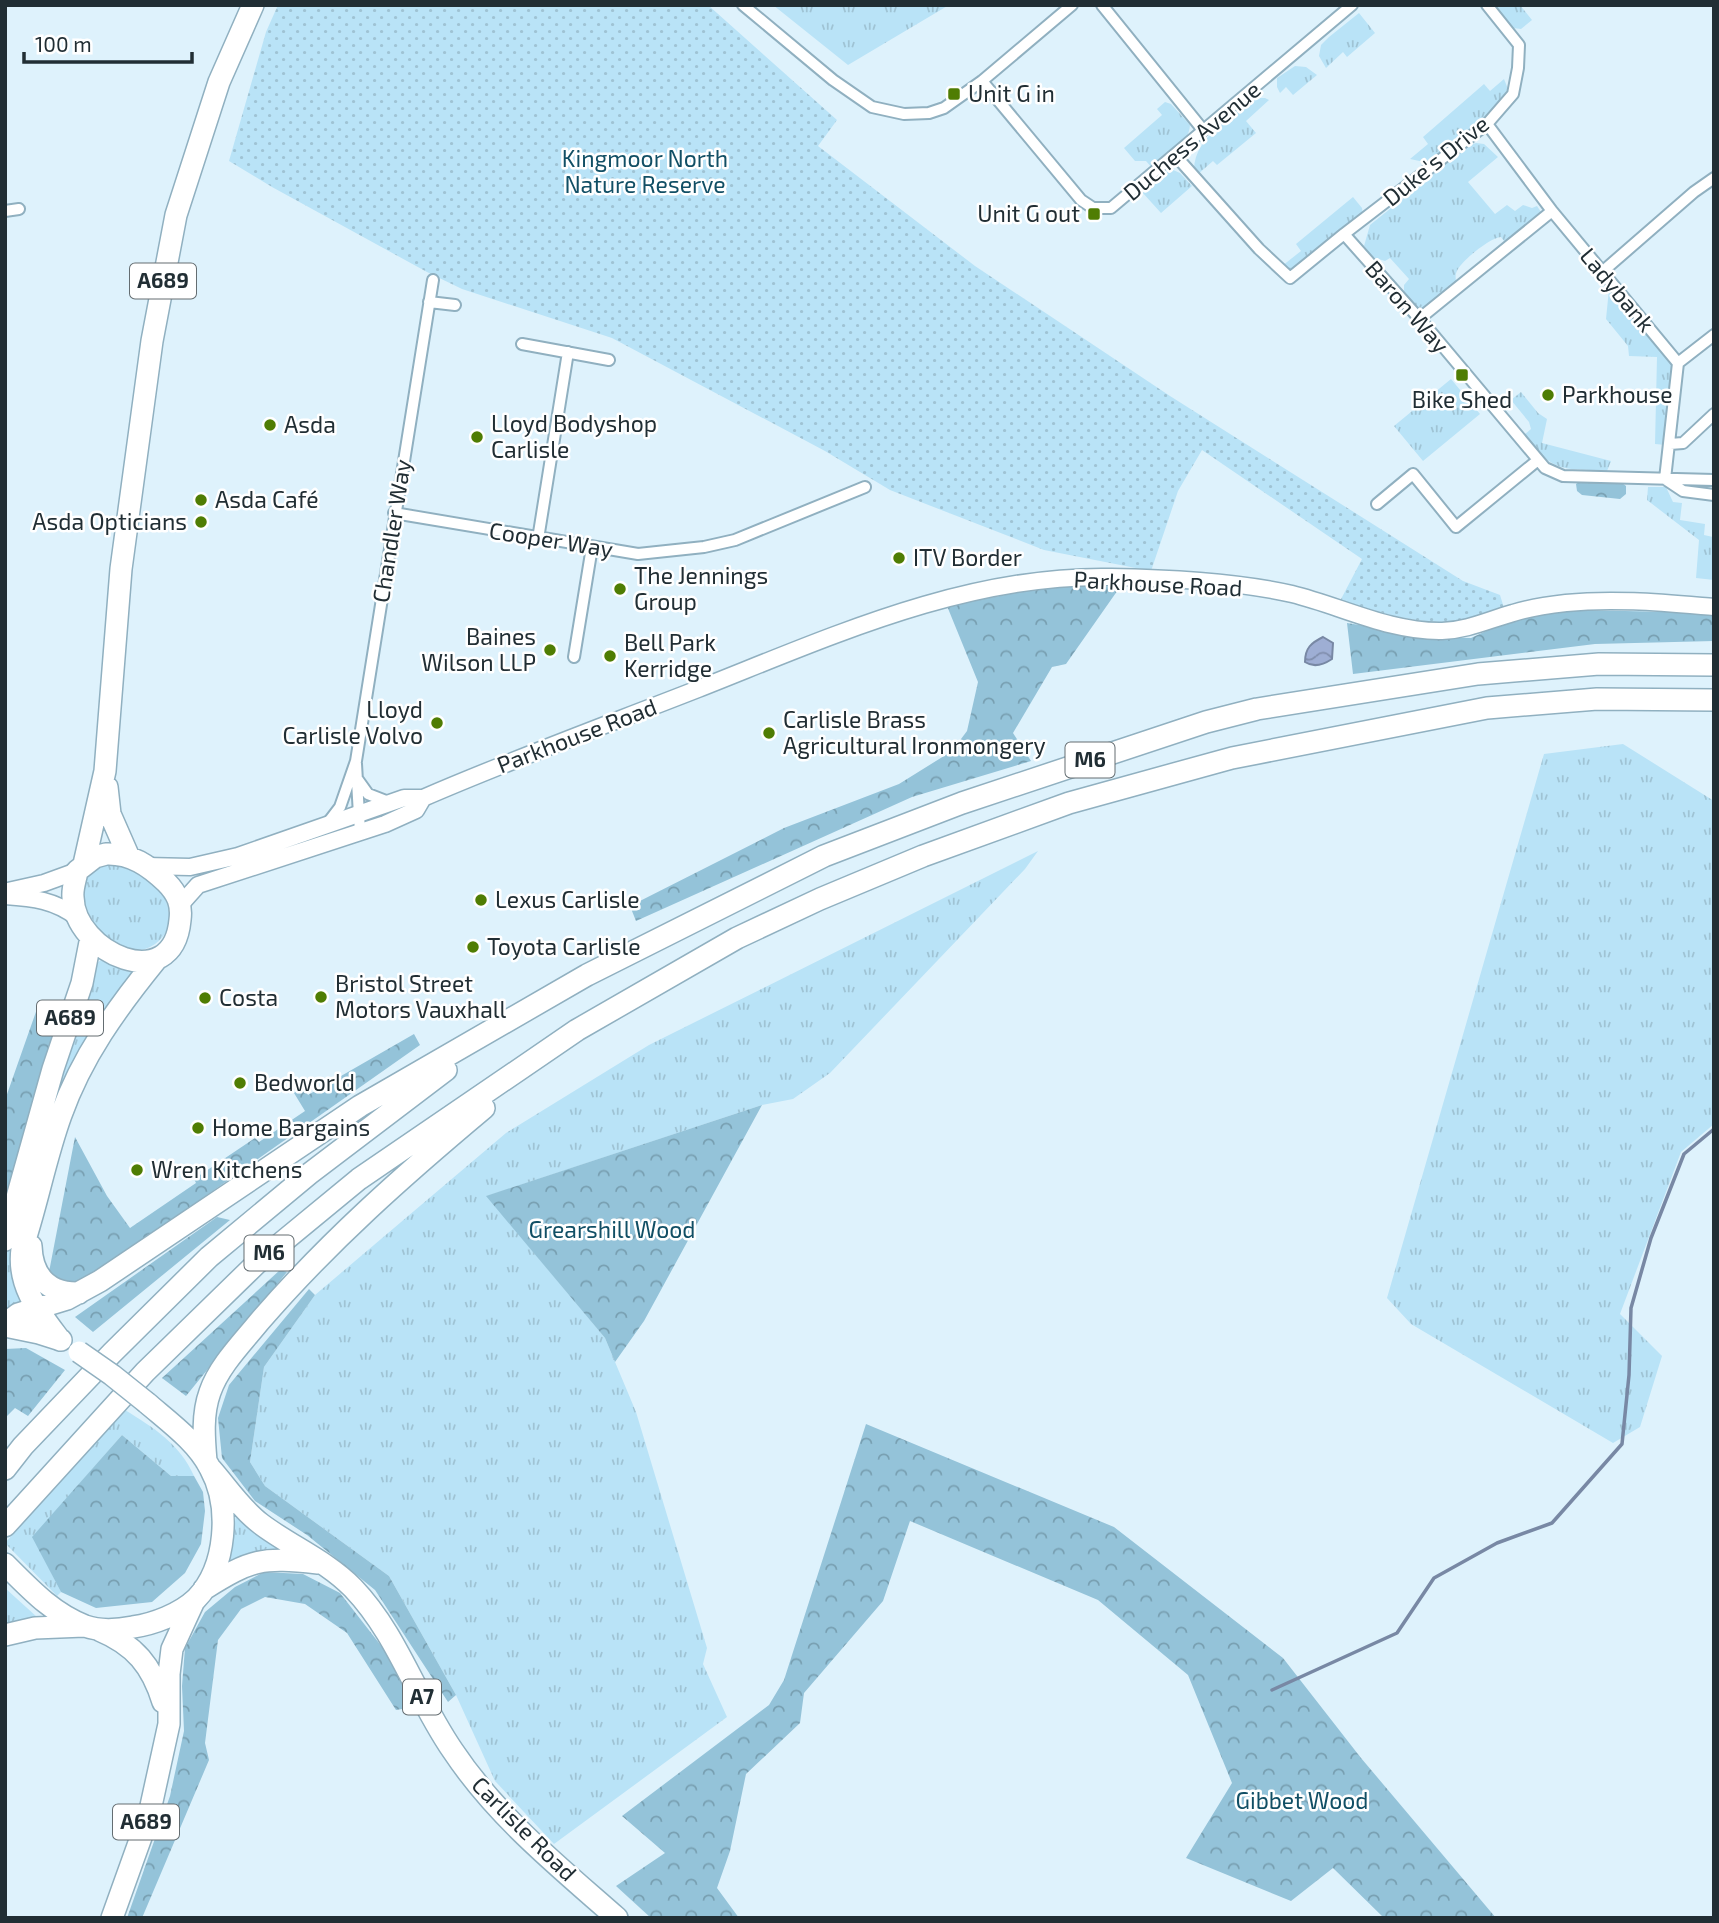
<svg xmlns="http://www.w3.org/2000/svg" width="1719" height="1923" font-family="'Exo 2',sans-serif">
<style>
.grass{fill:url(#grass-tufts)}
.forest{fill:url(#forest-crowns)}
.park{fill:url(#park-dots)}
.water{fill:url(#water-waves);stroke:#7888a4;stroke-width:2}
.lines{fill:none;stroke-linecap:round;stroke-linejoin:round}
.stream{stroke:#7888a4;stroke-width:3.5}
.street-casing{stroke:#90b0c0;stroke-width:14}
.secondary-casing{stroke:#90b0c0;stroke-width:19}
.highway-casing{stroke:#90b0c0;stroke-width:24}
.street{stroke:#fff;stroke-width:10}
.secondary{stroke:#fff;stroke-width:16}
.highway{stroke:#fff;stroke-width:21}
.highway-bridge-casing{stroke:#90b0c0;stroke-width:24;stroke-linecap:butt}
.highway-bridge{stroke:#fff;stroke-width:21}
.poi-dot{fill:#4f7d03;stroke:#fff;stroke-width:2.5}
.labels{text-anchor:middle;stroke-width:5;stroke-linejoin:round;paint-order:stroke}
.shield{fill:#fff;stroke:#646d71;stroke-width:2}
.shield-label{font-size:21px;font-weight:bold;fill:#212e34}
.poi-label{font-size:23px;fill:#212e34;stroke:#fff;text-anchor:start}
.street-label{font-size:23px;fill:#212e34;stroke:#fff}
.park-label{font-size:23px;fill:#114f65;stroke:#fff}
</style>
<defs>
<pattern id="grass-tufts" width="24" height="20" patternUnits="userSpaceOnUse" patternTransform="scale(1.75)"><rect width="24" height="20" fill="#b9e3f7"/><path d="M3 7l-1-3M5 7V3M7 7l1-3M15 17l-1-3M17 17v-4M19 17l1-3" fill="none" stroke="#9fc3d4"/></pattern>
<pattern id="forest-crowns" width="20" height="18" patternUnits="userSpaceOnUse" patternTransform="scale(1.75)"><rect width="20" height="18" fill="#94c3d9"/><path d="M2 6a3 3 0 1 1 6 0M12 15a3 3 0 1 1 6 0" fill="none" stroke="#789fb1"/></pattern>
<pattern id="park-dots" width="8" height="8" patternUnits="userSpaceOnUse" patternTransform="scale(1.75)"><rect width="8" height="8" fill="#b9e3f7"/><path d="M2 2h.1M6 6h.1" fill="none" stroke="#9fc3d4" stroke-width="1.8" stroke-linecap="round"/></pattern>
<pattern id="water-waves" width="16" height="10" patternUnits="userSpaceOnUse" patternTransform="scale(1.75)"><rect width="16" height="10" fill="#9eaed4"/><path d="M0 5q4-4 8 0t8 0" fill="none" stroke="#808ead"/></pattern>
</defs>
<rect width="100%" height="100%" fill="#def2fc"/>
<path class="grass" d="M773,5h176l-101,60z
M1494,5h26l12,15 -11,9 -8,-1z
M1359,13l16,20 -28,24 -4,-5 -17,16 -7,-12 2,-11 8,-8z
M1295,66l11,1 11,8 -24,20 -7,-8 -6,6 -3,-6v-9z
M1504,79l4,10 -18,25 -61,49 -19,-4 18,-15 -5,-7 61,-53 6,7z
M1257,98h8l4,2 -23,21 10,12 -39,32 -4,-4 -16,14 -3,-6c1,-33 39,-52 63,-71z
M1165,102l6,2 19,21c-1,19 -24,33 -37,44l-7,-8h-11l-11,-13 38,-33 -5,-6z
M1476,143l8,1 14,13 -30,25 27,32 12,-9 8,6 8,-6 9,3 5,-2 4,6 -3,6 -31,27 -6,-8c-10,0 -38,23 -43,32 -4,6 -2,11 -1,17l-28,22 -9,3 -16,-17v-9l5,-6 -19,-21 -5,3 -13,-4 -8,-11 6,-21 98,-79z
M1171,169l9,4 12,13 -31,27 -19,-21 19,-17z
M1353,197l9,11 1,8 -70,56 -11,-6 19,-15 -5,-7z
M1609,289l65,77 -8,79 -11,-1 2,-87 -28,-1 -1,-10 -22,-27z
M1451,379l29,35 -57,47 -29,-35z
M1521,392l17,21 9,6 -5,24 69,18 -4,10c-16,-2 -41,1 -55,-8 -11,-6 -19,-19 -28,-28l7,-6 -2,-7 -18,-22z
M1648,487h18l7,15 9,1 -2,17 25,4 -1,11 9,2 1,-3v46l-18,-2 3,-38 -52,-40z
M1623,744l91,57v323l-33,28 -61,162 42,42 -22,71 -27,16 -202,-119 -24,-26 157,-544z
M1038,851l-13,18 -195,204 -37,26 -31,6 -275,91 118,142 31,74 71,236 -4,16 24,53 -173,127 -59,-63 -39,-86 -67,-119 -124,-90 -15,-24 14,-95 51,-72 191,-162 143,-88z
M112,863c7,2 15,2 21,5 32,12 54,60 17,79 -45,22 -101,-76 -38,-84z
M101,960c10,6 27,6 34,15l-58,82 -61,229 7,20 -18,5v-54l50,-177 42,-117z
M125,1410c29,18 55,34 69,66h-23l-49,-41 -89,102 28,55 -4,4 -52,-53z
M236,1514l57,39 -64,12z
M5,1588l32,29 -2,4 -30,6z"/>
<path class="forest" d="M1581,480l41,3 4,3v8l-6,5 -38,-4 -5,-4 -1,-7z
M1057,585l63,2 -54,77 -14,3 -39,66 18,28 -119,36 -276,124 -6,-15 154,-78 115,-44 53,-33 15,-20 11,-49 -31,-76z
M1581,610l133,3v28l-119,3 -242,30 -6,-51 86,14 38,1 43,-20z
M38,1006l23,4 -56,196v-106z
M414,1034l6,11 -331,233c-17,5 -26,6 -40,-6l26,-135 32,59 23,32 66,-45 -2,-4 61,-41 4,4 46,-31 -11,-18 9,-6 5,8z
M762,1105l-118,216 -29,41 -10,-24 -119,-142z
M217,1217l13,3 -137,112 -18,-15z
M280,1270l7,2 -101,124 -24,-18z
M309,1289l6,6 -51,72 -14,95 15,24 124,90 67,119 -8,7 -73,-112 -68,-55 -52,-34 -33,-43 -4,-40 11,-33z
M26,1348l39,22 -37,46 -13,-8 -10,10v-69z
M866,1424l248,103 169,131 78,100 135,160h-112l-51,-50 -42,33 -105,-43 46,-75 -44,-108 -90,-75 -188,-79 -27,80 -79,92 -4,30 -54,51 -16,77 -13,37 22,30h-88l-35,-32 49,-33 -43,-37 147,-111 15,-25z
M122,1435l49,41h23l9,16 2,19 -4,33 -16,29 -33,29 -56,6 -35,-16 -29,-55z
M264,1572l39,2 37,19 53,68 21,46 -18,3 -49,-77 -42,-29 -40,-7 -24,12 -23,31 -13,103 4,17 -67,158h-15l43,-122 14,-65 -2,-45 3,-38 20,-36 30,-25z"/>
<path class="park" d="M278,5h430l129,115 -19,26 157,120 195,130 293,185 37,14 4,13c-19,6 -39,13 -58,14 -30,2 -77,-13 -106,-21l22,-42 -160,-109 -24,41 -27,80 -107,-21 -154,-60 -65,-39 -213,-113 -150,-49 -35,-17 -155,-85 -43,-26 37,-129z"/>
<path class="water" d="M1323,637l10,6 -1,16c-9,6 -18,9 -27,3 0,-14 6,-19 18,-25z"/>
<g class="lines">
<path class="stream" d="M1272,1690l125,-57 37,-55 63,-35 55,-20 70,-79 7,-69 2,-67 20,-70 33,-84 30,-25"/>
<g class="street-casing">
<path id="street" d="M743,5l90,75 39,27 32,7 25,-1 15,-5 38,-27 90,-76
M1102,5l101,125
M982,81l99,119 12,8h18l241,-203
M1487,124l65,87 126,152 -13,116
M1175,155l84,94 31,29 54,-44 81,91 120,143 18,8 151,4
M5,211l14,-2
M1344,234l143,-110 26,-30 5,-26 1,-23 -32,-40
M1602,272l92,-80 20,-14
M429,302l26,3
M1419,319l133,-108
M522,344l87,16
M1678,363l36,-28
M1670,444l13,-1 31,-29
M1665,479l18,12 31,4
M1377,504l36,-30 43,53 82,-67
M394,513l244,41 66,-7 31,-7 130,-53
M538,539l30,-187
M574,657l18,-110
M356,764l4,68
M358,780l10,14 23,9
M327,824l13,-17 16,-46 77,-481"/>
</g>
<g class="secondary-casing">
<path id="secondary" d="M146,866l44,1 48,-11 166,-58h19c90,-39 183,-73 275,-109 132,-52 268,-115 413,-112 58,1 124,4 181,17 49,12 98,38 150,37 26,-1 46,-11 71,-18 16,-5 36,-8 53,-10 49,-5 99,0 148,4
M8,891l36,-8 33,-12
M5,896c28,2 50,4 73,22
M181,904l17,-19 187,-61 31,-14 7,-12"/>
</g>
<g class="highway-casing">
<path id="highway" d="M107,787l3,27 18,41
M106,854c25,-1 43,12 60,28 12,12 16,23 14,38 -7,77 -106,33 -107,-23 -1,-9 3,-18 4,-26l18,-14z
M84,864l21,-93 16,-202 31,-228 24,-126 43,-133 34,-77
M5,1240l48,-171 29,-86 9,-46
M31,1246c1,30 17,48 48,47
M5,1324l13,-10 49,-15 33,-18 260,-175 227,-131 237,-119 138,-53 244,-81 51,-13 221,-35 121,-10 115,1
M5,1326l34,7 22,7
M60,1340c-21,-28 -43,-54 -38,-91 15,-44 23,-90 39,-134 21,-59 56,-107 95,-155
M206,1461c-2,-23 -4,-47 4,-69 9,-26 32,-49 49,-70 69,-80 145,-147 225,-214
M5,1469l18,-23 89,-93 97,-96 100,-83 137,-104
M211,1469c16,18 30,40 50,55 29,22 66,37 92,64 45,47 63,110 100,163 44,66 105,115 164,167
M5,1526l140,-154 112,-109 102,-84 218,-149 160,-92 83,-39 103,-43 146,-53 163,-45 255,-50 110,-9 117,1
M5,1564c25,25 47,49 80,62 14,5 33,4 48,1 21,-3 47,-13 63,-28 31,-32 35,-93 14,-131 -13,-26 -41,-46 -63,-65
M204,1589c48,-30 57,-32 114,-26
M99,1630c36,15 53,36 64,72
M5,1635l30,-7 49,-2
M112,1918l37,-103 20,-91v-50l3,-25 22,-48"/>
</g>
<use href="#street" class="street"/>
<use href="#secondary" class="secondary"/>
<use href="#highway" class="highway"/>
<g class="highway-bridge-casing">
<path id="highway-bridge" d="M79,1352l33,23 35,28"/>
</g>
<use href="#highway-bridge" class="highway-bridge"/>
</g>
<g class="poi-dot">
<rect x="947" y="87" width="14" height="14" rx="3.5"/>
<rect x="1087" y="207" width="14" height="14" rx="3.5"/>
<rect x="1455" y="368" width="14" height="14" rx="3.5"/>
<circle cx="1548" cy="395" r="7"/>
<circle cx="270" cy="425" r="7"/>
<circle cx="477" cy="437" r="7"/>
<circle cx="201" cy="500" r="7"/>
<circle cx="201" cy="522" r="7"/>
<circle cx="899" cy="558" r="7"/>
<circle cx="620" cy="589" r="7"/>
<circle cx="550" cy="650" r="7"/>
<circle cx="610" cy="656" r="7"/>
<circle cx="437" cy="723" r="7"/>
<circle cx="769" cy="733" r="7"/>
<circle cx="481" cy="900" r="7"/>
<circle cx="473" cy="947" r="7"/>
<circle cx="321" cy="997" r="7"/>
<circle cx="205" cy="998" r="7"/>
<circle cx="240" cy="1083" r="7"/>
<circle cx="198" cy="1128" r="7"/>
<circle cx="137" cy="1170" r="7"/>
</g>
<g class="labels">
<g class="shield">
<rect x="130" y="263.5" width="66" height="35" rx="5"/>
<rect x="1065.5" y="742.5" width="49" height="35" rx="5"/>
<rect x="37" y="1000.5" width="66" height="35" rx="5"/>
<rect x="244.5" y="1235.5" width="49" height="35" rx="5"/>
<rect x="403" y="1679.5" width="38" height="35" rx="5"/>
<rect x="113" y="1804.5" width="66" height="35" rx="5"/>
</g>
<g class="shield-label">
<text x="163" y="288">A689</text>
<text x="1090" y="767">M6</text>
<text x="70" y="1025">A689</text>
<text x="269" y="1260">M6</text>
<text x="422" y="1704">A7</text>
<text x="146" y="1829">A689</text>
</g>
<g class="poi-label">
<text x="968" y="102">Unit G in</text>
<text x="1080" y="222" text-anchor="end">Unit G out</text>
<text x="1562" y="403">Parkhouse</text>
<text x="1462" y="408" text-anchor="middle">Bike Shed</text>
<text x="491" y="432">Lloyd Bodyshop<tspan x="491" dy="26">Carlisle</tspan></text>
<text x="284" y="433">Asda</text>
<text x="215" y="508">Asda Café</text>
<text x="187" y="530" text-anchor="end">Asda Opticians</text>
<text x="913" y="566">ITV Border</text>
<text x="634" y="584">The Jennings<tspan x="634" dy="26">Group</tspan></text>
<text x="536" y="645" text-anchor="end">Baines<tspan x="536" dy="26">Wilson LLP</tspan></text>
<text x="624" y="651">Bell Park<tspan x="624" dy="26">Kerridge</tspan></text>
<text x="423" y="718" text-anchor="end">Lloyd<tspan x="423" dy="26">Carlisle Volvo</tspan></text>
<text x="783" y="728">Carlisle Brass<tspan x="783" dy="26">Agricultural Ironmongery</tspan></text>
<text x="495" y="908">Lexus Carlisle</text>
<text x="487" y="955">Toyota Carlisle</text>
<text x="335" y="992">Bristol Street<tspan x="335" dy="26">Motors Vauxhall</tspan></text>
<text x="219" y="1006">Costa</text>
<text x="254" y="1091">Bedworld</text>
<text x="212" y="1136">Home Bargains</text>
<text x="151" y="1178">Wren Kitchens</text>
</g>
<g class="street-label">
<text transform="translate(1192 141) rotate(-40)" y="8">Duchess Avenue</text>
<text transform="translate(1436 161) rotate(-39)" y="8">Duke's Drive</text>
<text transform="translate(1617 290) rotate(50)" y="8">Ladybank</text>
<text transform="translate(1407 307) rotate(49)" y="8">Baron Way</text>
<text transform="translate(392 531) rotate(-81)" y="8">Chandler Way</text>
<text transform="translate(551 540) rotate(9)" y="8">Cooper Way</text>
<text transform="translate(1158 584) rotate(3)" y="8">Parkhouse Road</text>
<text transform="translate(577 736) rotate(-21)" y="8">Parkhouse Road</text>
<text transform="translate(524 1829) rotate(45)" y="8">Carlisle Road</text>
</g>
<g class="park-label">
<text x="645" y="167">Kingmoor North<tspan x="645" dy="26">Nature Reserve</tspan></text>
<text x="612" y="1238">Grearshill Wood</text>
<text x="1302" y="1809">Gibbet Wood</text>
</g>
</g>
<rect width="1719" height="1923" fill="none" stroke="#212e34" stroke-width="14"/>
<path d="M24 52v10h168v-10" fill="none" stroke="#212e34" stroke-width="3.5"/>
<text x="35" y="52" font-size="21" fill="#212e34" stroke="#ffffff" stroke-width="5" paint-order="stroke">100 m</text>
</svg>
